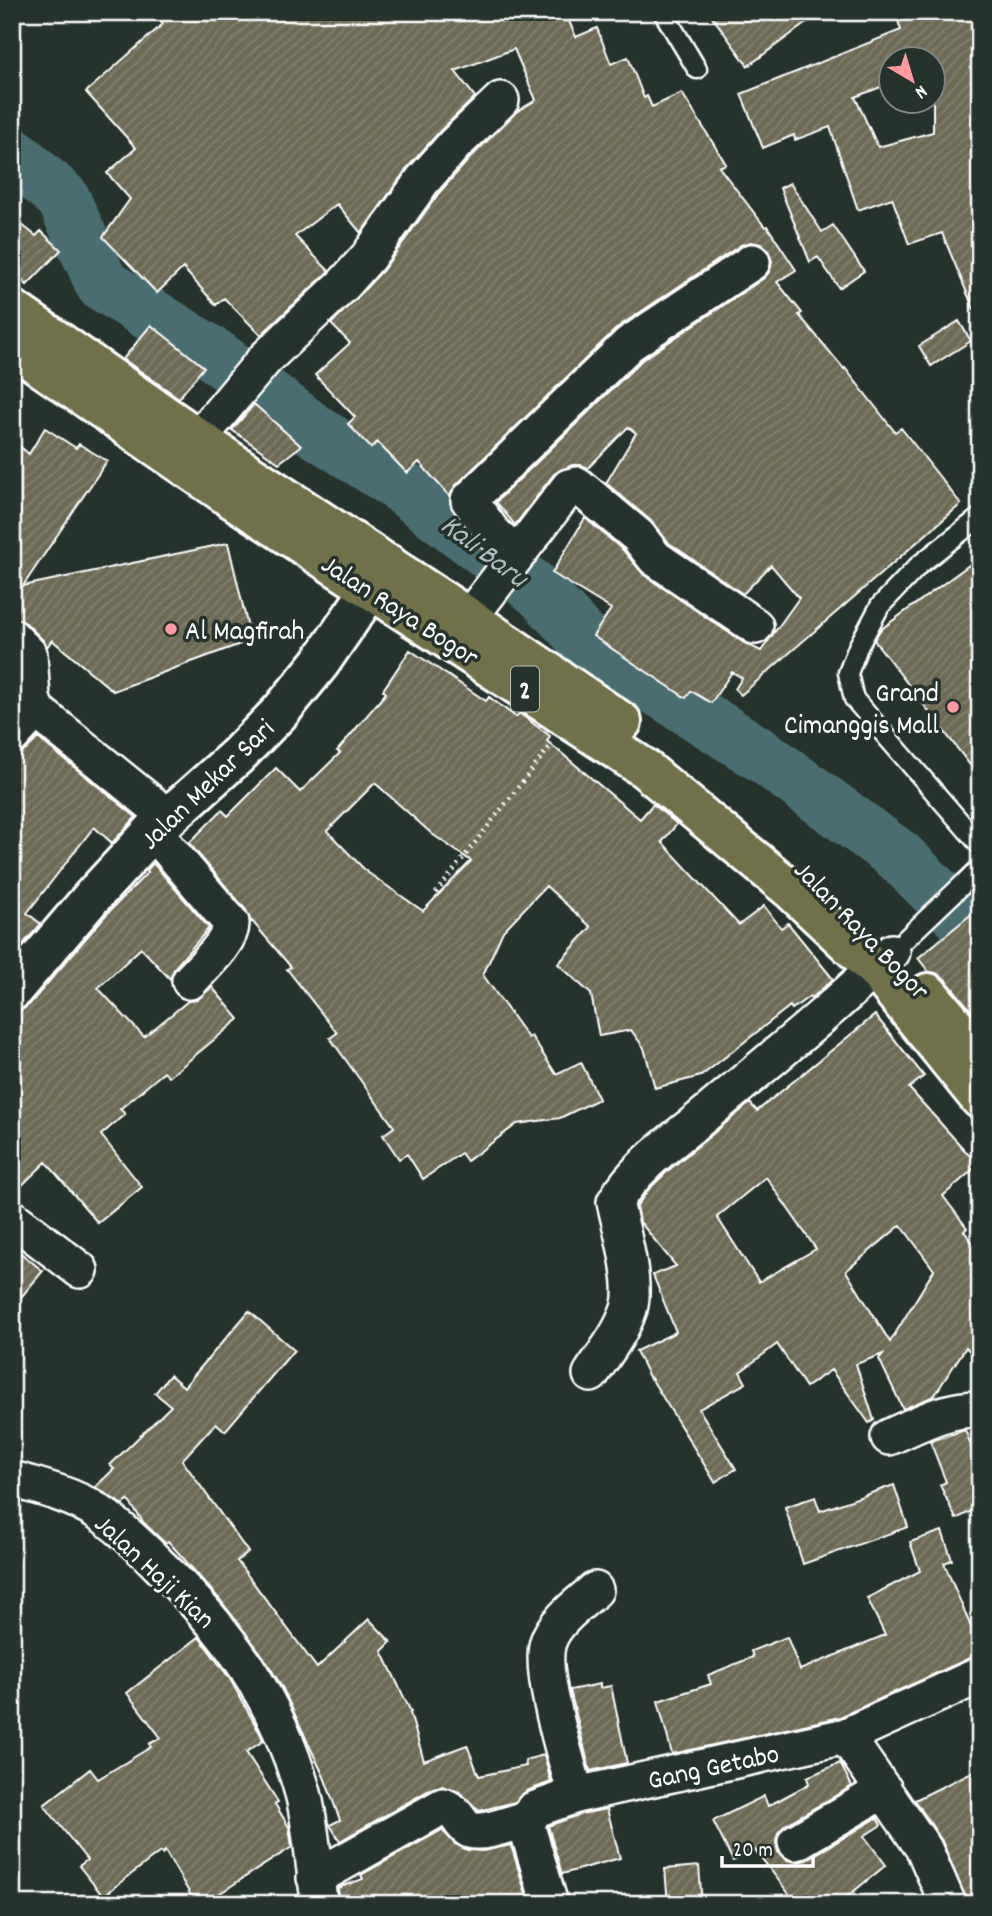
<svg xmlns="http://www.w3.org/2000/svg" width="992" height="1916" font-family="Dekko,sans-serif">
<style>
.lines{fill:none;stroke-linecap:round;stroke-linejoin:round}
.river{stroke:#4a6d71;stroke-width:54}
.building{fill:url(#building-hatch);stroke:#fff;stroke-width:2;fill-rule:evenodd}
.service-casing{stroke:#fff;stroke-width:23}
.minor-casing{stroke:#fff;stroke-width:40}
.secondary-casing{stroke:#fff;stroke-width:44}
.trunk-casing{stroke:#fff;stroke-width:44}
.path{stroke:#fff;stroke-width:4.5;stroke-dasharray:2 5;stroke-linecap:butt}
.service{stroke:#26332d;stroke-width:18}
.minor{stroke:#26332d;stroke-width:35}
.secondary{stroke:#26332d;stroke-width:38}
.trunk{stroke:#6f704a;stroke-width:38}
.poi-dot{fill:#ff9aa2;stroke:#26332d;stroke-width:2.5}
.labels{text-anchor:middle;stroke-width:7;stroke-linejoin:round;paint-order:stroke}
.shield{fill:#26332d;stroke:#bec2c0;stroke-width:2}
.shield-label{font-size:26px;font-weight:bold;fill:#fff}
.street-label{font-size:28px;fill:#fff;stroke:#26332d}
.poi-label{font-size:28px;fill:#fff;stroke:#26332d;text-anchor:start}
.water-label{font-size:30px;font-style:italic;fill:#aebdbf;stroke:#26332d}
</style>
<defs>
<pattern id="building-hatch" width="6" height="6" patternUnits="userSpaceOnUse" patternTransform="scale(1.75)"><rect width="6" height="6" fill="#6c6955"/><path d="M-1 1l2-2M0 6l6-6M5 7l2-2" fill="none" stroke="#82806e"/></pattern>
</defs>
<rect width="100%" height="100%" fill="#26332d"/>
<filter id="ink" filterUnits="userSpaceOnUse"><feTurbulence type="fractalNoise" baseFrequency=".0143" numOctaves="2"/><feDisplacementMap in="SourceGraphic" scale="14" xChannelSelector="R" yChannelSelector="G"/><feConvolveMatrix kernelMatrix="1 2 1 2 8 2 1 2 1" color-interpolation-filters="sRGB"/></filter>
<g filter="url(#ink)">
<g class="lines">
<path class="river" d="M12,153l51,45 39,86 114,72 99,75 80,51 145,110 43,46 60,42 121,77 135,99 81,80"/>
</g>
<path class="building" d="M153,12h412l11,25 21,-9 14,36 17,-7 16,41 3,-2 5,11 30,-14 44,71 -7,3 46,60 2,-1 29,44 -19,12 25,31 -3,2 45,54 1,-1 50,64 6,-4 60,76 -220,191 -6,-6 7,-11 -10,-6 -21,31 -20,-12 -5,7 -93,-62 18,-27 -59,-36 33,-55 38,32 21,25 100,68 17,8 38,-53 -28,-33 -28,29 -74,-51 -18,-22 -45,-38 30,-50 -8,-6 -40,41 -7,-3h-9l-18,9 -39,51 -19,-23 146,-142 122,-82 6,-7 2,-10 -4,-11 -7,-6 -10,-2 -10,3 -123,82 -163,159 -5,11 -31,-35 -12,11 -30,-31 -6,6 -23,-24 7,-7 -40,-42 35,-32 -19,-19 52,-54 56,-77 31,-35 46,-46 20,-12 -22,-51 -59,22 20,26 -35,34 -32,36 -47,66 -24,-29 -42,32 34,35 -68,64 -37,-37 -8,7 -33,-37 -26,25 -54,-56 27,-38 -23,-26 29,-25 -50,-56 77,-68z
M709,12h112l-73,54z
M895,12h85v312l-38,-91 -33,11 -17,-46 -34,12 -28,-83 -35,13 -1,-5 -31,13 -22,-54 160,-64zM891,60h42v72l-55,15 -23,-50 36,-14z
M790,183l32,49 11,-7 31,46 -25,17 -21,-31 -8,5 -30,-74z
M12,217l24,19 5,-5 20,19 -34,35 -15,-14z
M959,321l12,20 -40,25 -12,-20z
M151,325l53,42 -25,31 -56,-39z
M254,404l47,42 -22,17 -47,-33z
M45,428l31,20 3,-4 28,17 -84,125 205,-43 23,97 -138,51 -61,-51 -5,7 -4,-7 -17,-17 -14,-6v-177l17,14z
M980,557v221l-106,-138 6,-10z
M410,650l76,51 3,-4 27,20 3,-4 31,23 -3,5 93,78 13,-15 24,20 -15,18 77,83 25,-19 17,22 7,-5 45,56 -21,19 -2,-2 -18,13 -2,-3 -89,70 -46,12 -11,-40 -13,-18 -32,6 -8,-42 -33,-30 33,-37 -45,-41 -43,45 -20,44 45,63 3,-2 25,38 25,-12 18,37 -39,19 -43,6 -50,37 -6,-8 -38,26 -16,-25 -8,5 -16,-24 11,-8 -64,-89 7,-5 -50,-64 4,-2 -39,-46 -1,1 -5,-12 -57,-67 33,-33 6,6 48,-48 24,24 40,-39 -3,-2 49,-58 -3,-3zM375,783l57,51 39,27 -48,50 -56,-39 -40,-41z
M38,738l98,79 -24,26 -18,-16 -67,86 14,11 -29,33v-201l14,-6z
M153,863l56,65 -34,39 -5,12 -29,-31 -43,40 46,49 44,-36 9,-1 15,-13 27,32 -70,58 -5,-5 -44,37 5,5 -24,21 41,52 -44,36 -52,-61 -34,33v-183l8,-1 9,-6 75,-88 44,-45 -2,-1z
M980,907v114l-35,-42 -9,-6 -7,-1 -11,-14z
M875,1015l49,61 -15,12 69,77 -35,31 24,32 -3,3 16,22v110l-14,-16 -32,49 -31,13 -24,-50 4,-5 -27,10 18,56 -5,3 -38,-53 -25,17 -29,-43 -37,28 6,11 -47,26 37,60 -21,13 -64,-104 -1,1 -14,-28 40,-19 -23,-57 23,-9 -36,-44 -3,-16 12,-17 21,-20 80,-66 7,8zM766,1177l50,72 -57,33 -42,-65zM901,1225l33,45 -44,72 -44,-71z
M12,1246l31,25 -31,37z
M249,1311l45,39 -69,81 -9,-8 -34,37 66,92 -11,9 80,107 52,-49 22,23 -9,9 29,61 -1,1 14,48 43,-16 12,31 47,-10 -1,-6 19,-5 7,27 -25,9 -11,11 -36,9 -19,-19 -18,-6 -9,2 -93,53 -10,-16 10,-5 -16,-43 -42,-90 -19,-31 -42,-55 -53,-60 -3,2 -21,-20 -16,-23 -5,5 -28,-18 19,-18 -4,-4 61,-59 -16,-13 15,-18 14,12z
M965,1430l15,38v39l-24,12 -16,-34 6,-3 -16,-41z
M894,1485l14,42 -105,37 -18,-57 30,-10 5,14z
M942,1531l10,29 -8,3 30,71 6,-2v23l-8,2 -132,60 -168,37 -14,-53 53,-17 -3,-9 45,-18 -2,-6 36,-14 13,33 85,-35 -18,-37 53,-27 -10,-29z
M199,1637l31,42 31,56 2,6 -17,11 32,50 -3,2 14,23 3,20 -89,57h-7l-31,-53 -3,3 -2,-2 -57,44 -24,-30 8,-6 -43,-55 46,-36 8,10 53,-32 -2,-3 12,-6 -34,-45z
M600,1684v4l11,-2 16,77 -37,8 -20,-81z
M840,1763l12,23 -67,39 -7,8 -2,9 2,10 9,8 10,2 9,-2 71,-42 4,7 -17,11 22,29 -48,39h-41l-42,-54 -22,11 -20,-40 51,-25 4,10 41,-22 -2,-7z
M980,1768v136h-12l-26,-63 -27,-41z
M607,1809l13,49 -58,16 -14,-48 33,-12z
M442,1830l13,14 12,6 16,1 28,-6 18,59h-189l-2,-16 25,-9 -2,-4z
M699,1866l3,38h-34l-3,-35z"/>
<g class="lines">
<g class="service-casing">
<path id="service" d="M663,12l34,57
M980,517l-61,48 -39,41 -22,41 -10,26 6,26 126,146
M892,952l88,-84"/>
</g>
<g class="minor-casing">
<path id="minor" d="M198,439l67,-80 79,-75 24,-27 55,-77 32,-36 46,-44
M517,554l-24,-21 -24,-33 160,-156 123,-82
M469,618l100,-131 8,-2 61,51 17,22 100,68
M12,637l17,17 3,44 4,12 131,106
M12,736l24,-26
M153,831l78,92c1,18 -29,44 -41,58
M12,1218l68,52
M591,1374c14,-21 30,-41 38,-65 8,-26 -8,-80 -14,-107 22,-38 59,-61 92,-89 62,-52 126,-104 185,-161
M889,1437c30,-13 57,-29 91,-28
M12,1479c28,8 60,16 85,32 21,14 42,34 60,52 72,69 119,134 146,230 9,34 10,75 17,111
M846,1736l78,113 24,55
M576,1795c-9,-33 -38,-124 -28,-153 6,-20 32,-39 47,-52
M796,1842l88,-52
M315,1878l128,-72c17,7 14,15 25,23 11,8 49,-8 62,-11
M550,1904l-24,-80 7,-14 43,-15 270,-59 134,-61"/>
</g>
<g class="secondary-casing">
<path id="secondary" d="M12,991l80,-94 61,-66 84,-75 43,-44 40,-49 68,-99"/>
</g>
<g class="trunk-casing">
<path id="trunk" d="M12,309l236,164 221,145 153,104
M12,347l219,151 413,270 146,121 85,80 105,130
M928,993l52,62"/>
</g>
<path class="path" d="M436,893l115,-148"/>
<use href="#service" class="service"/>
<use href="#minor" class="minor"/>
<use href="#secondary" class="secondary"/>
<use href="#trunk" class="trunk"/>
</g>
</g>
<g class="poi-dot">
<circle cx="171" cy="629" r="7"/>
<circle cx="953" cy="707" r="7"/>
</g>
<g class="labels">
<rect class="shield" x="511" y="666.5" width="28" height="45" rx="5"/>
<g class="shield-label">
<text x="525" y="698">2</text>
</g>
<g class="street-label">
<text transform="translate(401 609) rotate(33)" y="10">Jalan Raya Bogor</text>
<text transform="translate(206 783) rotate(-44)" y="10">Jalan Mekar Sari</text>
<text transform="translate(863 929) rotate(46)" y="10">Jalan Raya Bogor</text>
<text transform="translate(156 1570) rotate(43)" y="10">Jalan Haji Kian</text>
<text transform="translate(713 1765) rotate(-12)" y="10">Gang Getabo</text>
</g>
<g class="poi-label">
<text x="185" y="639">Al Magfirah</text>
<text x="939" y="701" text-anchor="end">Grand<tspan x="939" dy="32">Cimanggis Mall</tspan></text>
</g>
<g class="water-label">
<text transform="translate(485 550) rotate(37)" y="10">Kali Baru</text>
</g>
</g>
<rect width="992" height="1916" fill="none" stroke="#26332d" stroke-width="42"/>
<rect x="21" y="21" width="950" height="1874" fill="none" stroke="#fff" stroke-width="2.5" filter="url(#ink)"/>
<g transform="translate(912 80) rotate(142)"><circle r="33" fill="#26332d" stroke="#7d8581" stroke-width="2"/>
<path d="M0-5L12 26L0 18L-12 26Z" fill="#ff9aa2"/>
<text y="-10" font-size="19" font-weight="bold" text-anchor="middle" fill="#ffffff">N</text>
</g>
<path d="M722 1856v10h91v-10" fill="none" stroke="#ffffff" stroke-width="3.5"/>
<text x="733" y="1856" font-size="21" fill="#ffffff" stroke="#26332d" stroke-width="5" paint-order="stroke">20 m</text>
</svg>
